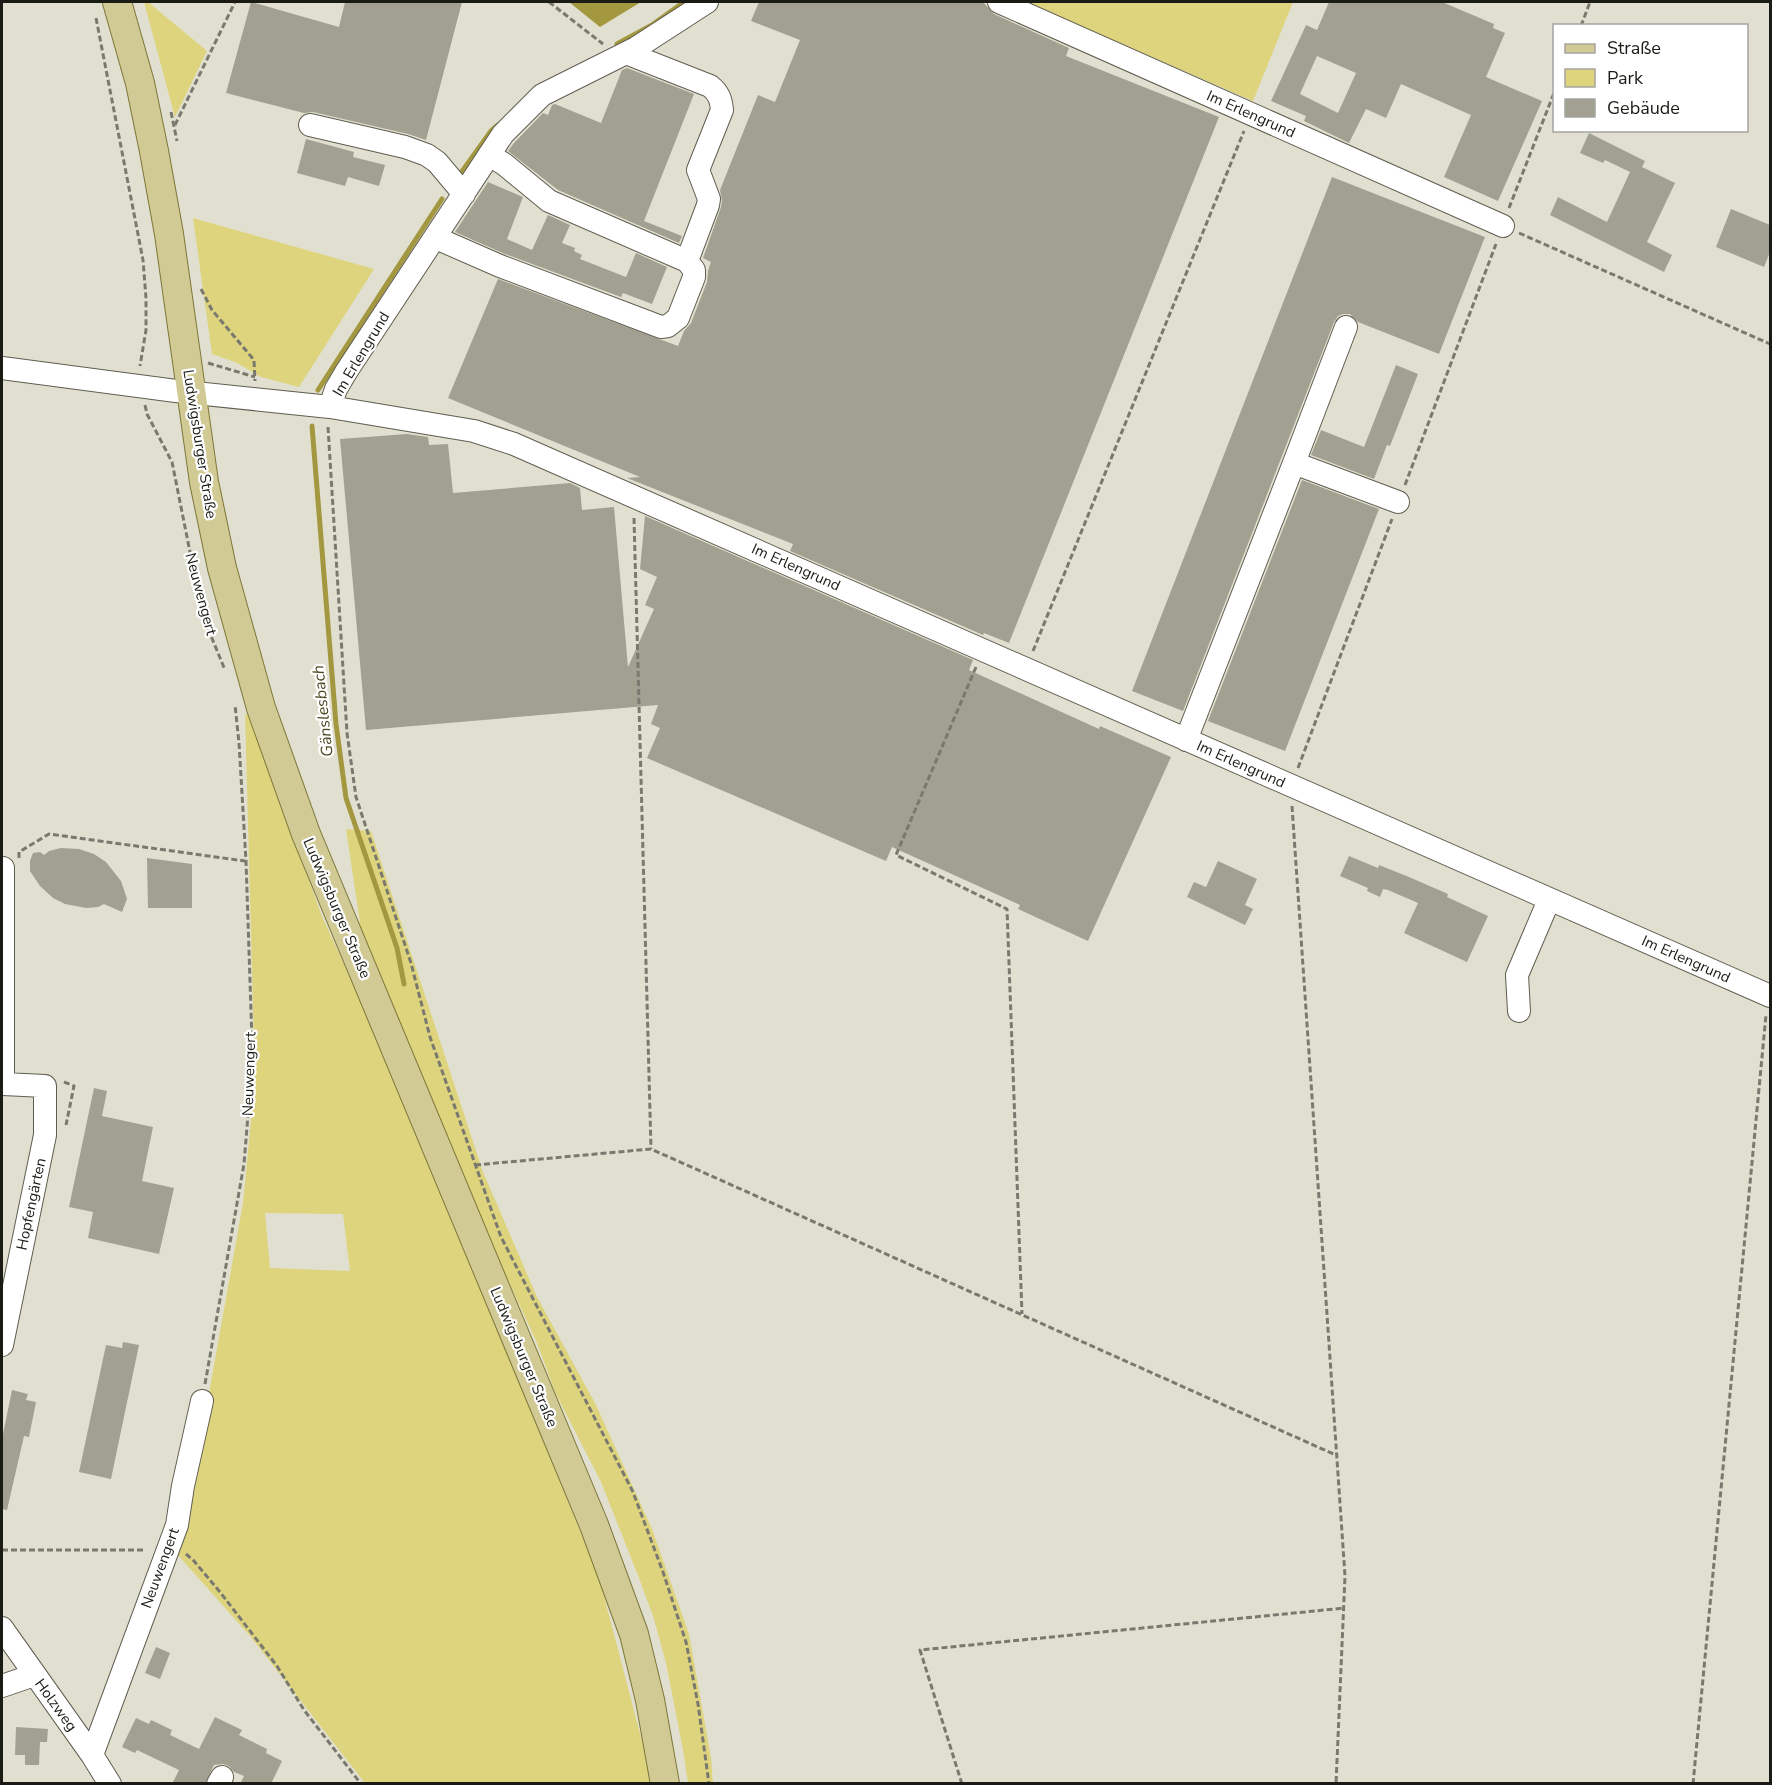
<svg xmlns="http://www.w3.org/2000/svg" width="1772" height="1785" font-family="'Nunito Sans',sans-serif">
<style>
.green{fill:#ded47d;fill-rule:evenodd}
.water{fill:#a39840}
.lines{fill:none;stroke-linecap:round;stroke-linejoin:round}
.stream{stroke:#a39840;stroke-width:5}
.building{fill:#a2a091;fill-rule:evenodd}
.minor-casing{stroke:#5f5d50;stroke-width:24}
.major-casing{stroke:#7d7639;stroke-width:30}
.path{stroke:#7a796f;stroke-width:3;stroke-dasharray:6 3;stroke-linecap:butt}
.minor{stroke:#fff;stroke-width:22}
.major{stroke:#d1ca94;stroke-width:28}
.labels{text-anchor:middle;stroke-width:4.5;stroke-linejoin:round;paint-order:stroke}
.street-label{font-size:15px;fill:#1b1b15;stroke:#fff}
.water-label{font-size:16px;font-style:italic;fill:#4a451f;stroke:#fff}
</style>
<rect width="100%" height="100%" fill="#e1e0d0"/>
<path class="green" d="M144,2h4l59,49 -32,66z
M1025,2h268l-40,99z
M193,218l181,51 -75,118 -38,-10 -26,-15 -23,-8z
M245,714l5,2 71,198 53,116 225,547 54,206h-288l-115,-147 -73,-82 22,-105 44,-246 12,-123zM265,1213l78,1 7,57 -80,-3z
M346,829l25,2 112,341 54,125 59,108 56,124 37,105 22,124 2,25h-25l-5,-33 -17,-87 -12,-44 -15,-41 -38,-96 -46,-90 -18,-49 -41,-89 -152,-347 16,16z"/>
<path class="water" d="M569,2h72l-41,25z"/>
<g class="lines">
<path class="stream" d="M617,44l35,-19 32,-23
M458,177l33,-46 7,-6
M318,390l124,-191
M312,426l24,298 10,74 51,150 7,36"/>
</g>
<path class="building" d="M251,2l88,25 6,-25h117l-36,138 -18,-6 -95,-22 -9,1 -78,-20z
M759,2h224l11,12 75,34 -3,8 153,61 -210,526 -25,-10 -1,2 -193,-84 3,-7 -166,-66 13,-1 -192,-79 50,-119 180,67 6,-15 7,-8 16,-41 1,-11 3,-9 -8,-4 18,-51 1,-6 -2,-11 38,-95 17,7 25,-62 -49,-19z
M1329,2h113l52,22 -1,4 12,5 -19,44 56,24 -44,100 -54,-24 27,-62 -70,-31 -15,34 -20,-9 -17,34 -45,-22 2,-5 -35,-15 35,-76 11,5zM1317,56l39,17 -18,40 -38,-19z
M627,68l67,26 -50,127 38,15 -3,7 -121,-53 -50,-39 6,-8 29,-30 5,2 4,-10 3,-1 46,19 21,-53z
M1589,133l56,28 -3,6 33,16 -28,59 25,13 -8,17 -114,-57 8,-18 49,25 23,-50 -25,-12 -2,3 -23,-10z
M306,139l48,13 -1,5 32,8 -6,21 -31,-9 -3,9 -48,-13z
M1332,177l153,60 -46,117 -81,-32 -8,-8h-7l-5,2 -4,6 -151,389 -51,-20z
M488,182l35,15 -16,42 25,11 16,-35 22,10 -8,18 13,5 -1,3 8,4 -2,4 46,18 10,-24 31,14 -15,37 -29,-11 -2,4 -116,-43 -50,-22z
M1731,209l39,16v27l-6,15 -48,-20z
M1396,365l22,9 -28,72 -3,-1 -13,34 -63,-24 10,-25 43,17z
M407,434l21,3 1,8 19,-1 5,49 117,-10 10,5 2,22 32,-3 14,160 26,-58 -9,-4 12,-28 -17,-8 5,-53 328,144 -4,10 130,59 1,-3 71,31 -83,184 -70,-32 2,-4 -128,-58 -6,14 -239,-103 13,-30 -9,-4 7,-19 -292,25 -26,-291z
M1302,480l77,29 -94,242 -77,-30z
M61,848l18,1 15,5 12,8 15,19 6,18 -5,13 -18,-8 -6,3 -12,1 -21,-4 -12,-6 -13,-12 -10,-15v-10l3,-8 7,-1 4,3 5,-4z
M1349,856l29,12 1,-3 30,12 39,17 -1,3 41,19 -21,46 -63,-29 14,-30 -30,-13 -5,-1 -3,8 -13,-6 1,-3 -28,-12z
M147,858l45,6v44h-44z
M1218,861l39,18 -12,26 8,4 -8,16 -58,-28 7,-15 12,5z
M94,1088l13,3 -5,25 51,11 -11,54 32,7 -15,66 -71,-16 5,-26 -24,-5z
M123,1342l16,3 -28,134 -32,-7 27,-127 16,3z
M12,1390l16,4 -2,6 10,2 -7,35 -5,-1 -17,74 -5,-1v-70z
M156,1647l14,6 -10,26 -15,-6z
M215,1717l27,13 -3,5 28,14 -1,4 16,8 -11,23h-31l4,-8 -10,-4 -5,-6 -6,-2 -9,1 -9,19h-33l7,-14 -42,-20 -2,3 -13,-6 14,-29 13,6 2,-4 21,10 -2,5 29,14z
M16,1727l32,2 -1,13h-7l-1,23h-14v-10h-10z"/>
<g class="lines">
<g class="minor-casing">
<path id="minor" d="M999,2l504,224
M626,53l84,33c9,7 11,14 12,24l-24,60 11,29 -1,6 -21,56
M310,125l95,22 22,8 10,7 27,32
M436,238l64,28 161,61 7,-1 10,-8 16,-41v-7l-7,-9 -138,-60 -45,-37 -15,-9
M2,368l174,23 154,16 144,24 40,13 1256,552
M330,407l6,-18 10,-17 157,-238 39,-39 94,-47 71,-46
M1294,463l52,-136
M1186,740l108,-277 104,39
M1519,1011l-2,-36 32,-75
M2,1345l43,-210v-49l-42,-2v-216
M2,1628l90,127 18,29
M2,1686l32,-11
M92,1755l85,-230 6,-39 19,-85
M218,1784l4,-7"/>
</g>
<g class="major-casing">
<path id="major" d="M117,2l23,81 14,68 15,83 35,248 18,86 39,140 45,126 288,691 40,109 16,66 15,84"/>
</g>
<path class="path" d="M549,2l54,42
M96,18l47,242 3,38v32l-6,36
M1581,26l9,-24
M171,112l6,29
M175,125l60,-123
M1509,208l45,-115
M1519,233l251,111
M201,289l11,21 42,50 1,21
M208,363l47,14
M145,405l2,9 25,48 26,130 11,39 16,39
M328,427l19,306 9,64 55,166 19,74 71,200 132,255 30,80 23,70 12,62 11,80
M1405,485l91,-241
M634,518l17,631
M1033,651l211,-520
M976,667l-80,188 111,54 15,405
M1298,768l94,-249
M1292,806l53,770 -9,208
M19,858v-6l30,-18 196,27
M64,1082l10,4 -8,39
M475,1165l176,-16 687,307
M205,1384l39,-220 7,-86 1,-37 -6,-180 -7,-118 -4,-38
M2,1550h144
M186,1554l8,7 26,31 57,74 27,44 57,74
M962,1784l-42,-134 425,-42
M1693,1784l73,-769"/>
<use href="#minor" class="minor"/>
<use href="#major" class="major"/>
</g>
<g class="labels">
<g class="street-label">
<text transform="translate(1251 114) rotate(24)" y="5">Im Erlengrund</text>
<text transform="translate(361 354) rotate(-59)" y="5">Im Erlengrund</text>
<text transform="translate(200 444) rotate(81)" y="5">Ludwigsburger Straße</text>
<text transform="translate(796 567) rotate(24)" y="5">Im Erlengrund</text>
<text transform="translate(201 594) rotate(75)" y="5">Neuwengert</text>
<text transform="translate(1241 764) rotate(24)" y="5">Im Erlengrund</text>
<text transform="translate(337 908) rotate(67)" y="5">Ludwigsburger Straße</text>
<text transform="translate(1686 959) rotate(24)" y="5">Im Erlengrund</text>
<text transform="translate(249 1074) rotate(-88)" y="5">Neuwengert</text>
<text transform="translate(31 1204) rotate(-78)" y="5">Hopfengärten</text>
<text transform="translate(524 1357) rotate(67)" y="5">Ludwigsburger Straße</text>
<text transform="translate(160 1568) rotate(-70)" y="5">Neuwengert</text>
<text transform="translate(56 1705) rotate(54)" y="5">Holzweg</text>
</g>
<g class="water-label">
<text transform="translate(322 711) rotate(-96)" y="6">Gänslesbach</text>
</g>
</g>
<rect width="1772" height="1785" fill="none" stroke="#1b1b15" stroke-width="6"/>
<rect x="1553" y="24" width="195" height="108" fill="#ffffff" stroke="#a4a4a1" stroke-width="1.5"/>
<rect x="1565" y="44" width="30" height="9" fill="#d1ca94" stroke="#a4a4a1" stroke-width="1.5"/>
<text x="1607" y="54" font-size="18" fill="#1b1b15">Straße</text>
<rect x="1565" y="69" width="30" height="18" fill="#ded47d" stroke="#a4a4a1" stroke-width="1.5"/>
<text x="1607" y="84" font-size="18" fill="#1b1b15">Park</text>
<rect x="1565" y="99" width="30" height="18" fill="#a2a091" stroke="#a4a4a1" stroke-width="1.5"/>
<text x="1607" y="114" font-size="18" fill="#1b1b15">Gebäude</text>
</svg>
